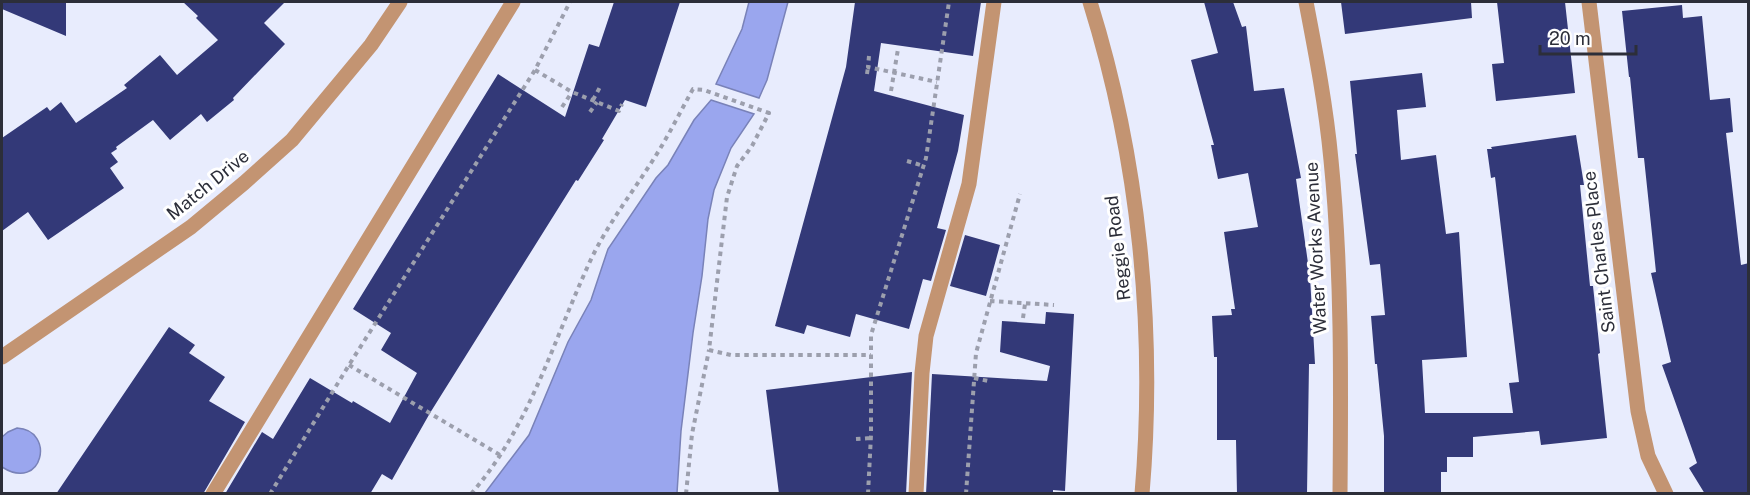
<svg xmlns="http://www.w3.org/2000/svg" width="1750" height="495" font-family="'Public Sans',sans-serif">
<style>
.water{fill:#9aa6ee;stroke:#7982b8;stroke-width:1.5}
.building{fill:#333978}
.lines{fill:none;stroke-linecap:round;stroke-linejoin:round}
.path{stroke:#9c9fad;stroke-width:4;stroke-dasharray:4.5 4.5;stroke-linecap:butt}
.lane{stroke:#c39472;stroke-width:15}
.street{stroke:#c39472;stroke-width:15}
.labels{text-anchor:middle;stroke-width:6;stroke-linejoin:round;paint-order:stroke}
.street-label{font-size:18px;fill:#2c2e39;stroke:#fff}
</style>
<rect width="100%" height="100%" fill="#e8ecfd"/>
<path class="water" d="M749,2h39l-21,78 -8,18 -43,-14 26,-55z
M711,100l43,14 -23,34 -17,42 -6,29 -6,57 -9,57 -12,98 -4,62h-192l44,-58 39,-93 23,-42 17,-51 48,-71 12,-13 26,-45z
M17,428c39,2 26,65 -15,39v-30l6,-5z"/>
<path class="building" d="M2,2h64v34l-64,-27z
M183,2h102l-21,21 21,21 -52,54 1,2 -27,22 -6,-8 -31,26 -17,-20 -37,27 1,2 -6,4 7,9 -8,6 14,20 -76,52 -20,-28 -26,19v-93l45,-31 3,4 11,-9 15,21 51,-35 -3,-3 36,-30 17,20 41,-35 -22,-22 2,-2z
M614,2h66l-34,105 -21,-7 -23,39 2,1 -26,41 -2,-1 -146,233 -38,67 -10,-6 -12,20h-145l37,-62 11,7 37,-61 42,25 1,-2 37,22 27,-50 -36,-23 10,-17 -38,-24 145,-235 67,43 24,-73 10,3z
M855,2h126l-8,54 -92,-13 -7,48 90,24 -6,36 -21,77 9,2 -15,51 -8,-2 -14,50 -53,-15 -6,23 -43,-12 -3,9 -29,-8 71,-259z
M1204,2h29l9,25 4,-1 8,65 30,-3 17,90 -5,1 14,98 5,87h-6l-2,130h-70l-1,-54h-19v-83h-3l-2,-41 20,-1 -1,-6h4l-11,-77 34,-5 -10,-54 -30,6 -7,-34h3l-23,-85 27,-7z
M1341,2h130l1,16 -127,16z
M1497,2h68l10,91 -79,8 -4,-37 12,-1z
M1682,5l1,13 19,-2 8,84 20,-2 3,34 -7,1 15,132 8,-2v231h-44l-16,-26 8,-5 -35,-98 9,-3 -20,-89 5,-1 -12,-114h-6l-8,-81h-1l-7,-66z
M1422,73l4,34 -29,3 4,50 35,-5 10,79 13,-2 8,125 -45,3 3,53h88l-4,-30 10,-1 -24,-205 -4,1 -4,-29h5l-1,-2 85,-12 8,50h-4l10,101h3l7,67 -2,1 9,84 -66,7 -2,-14 -66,6v20h-26v15h-6v22h-57v-58l-7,-72h-2l-4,-48 14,-1 -5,-51 -10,1 -15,-111h2l-7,-73z
M965,235l35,10 -14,51 -36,-10z
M1046,312l28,2 -9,177 -12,-1v4h-127l6,-120 115,7 3,-15 -50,-14 2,-31 43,3z
M169,327l26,18 -6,8 36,24 -16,24 36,21 -42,72h-147z
M912,372l-6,122h-127l-13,-104z"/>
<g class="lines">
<path class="path" d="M869,56l-1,11 69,15
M535,70l37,22 47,19 3,-7
M867,74l1,-7
M891,91l7,-42
M593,100l7,-13
M562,107l10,-15
M590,112l7,-10
M907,161l17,5
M990,301l64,4
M1023,318l2,-14
M349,365l151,90
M974,378l14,3
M856,439l15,-1
M270,494l79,-129 186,-295 35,-68
M471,494c57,-65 81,-149 116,-226 17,-39 43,-72 66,-108 15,-23 27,-48 40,-71l11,1 65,23 -17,33 -15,20 -10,31 -18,153 22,5h140
M686,494l6,-60 17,-84
M868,494l3,-59v-100l55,-177 23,-156
M966,494l10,-141 44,-159"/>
<path class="lane" d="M1306,2c10,52 20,104 25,158 11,111 10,222 9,334
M1589,2l49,409 10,45 18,38
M213,494l300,-492
M916,494l6,-121 4,-37 43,-152 25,-182"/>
<path class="street" d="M1090,2c49,157 66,327 52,492
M2,357l189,-130 53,-44 48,-43 79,-95 29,-43"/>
</g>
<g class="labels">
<g class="street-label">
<text transform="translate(208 185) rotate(-39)" y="6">Match Drive</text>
<text transform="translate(1118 248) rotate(-97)" y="6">Reggie Road</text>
<text transform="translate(1316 248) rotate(-93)" y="6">Water Works Avenue</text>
<text transform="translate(1599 252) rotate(-97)" y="6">Saint Charles Place</text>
</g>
</g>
<rect width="1750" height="495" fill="none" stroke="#2c2e39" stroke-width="6"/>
<path d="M1540 45v9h96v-9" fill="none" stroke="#2c2e39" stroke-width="3"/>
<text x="1549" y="45" font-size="18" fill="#2c2e39" stroke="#ffffff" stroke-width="4.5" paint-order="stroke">20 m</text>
</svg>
